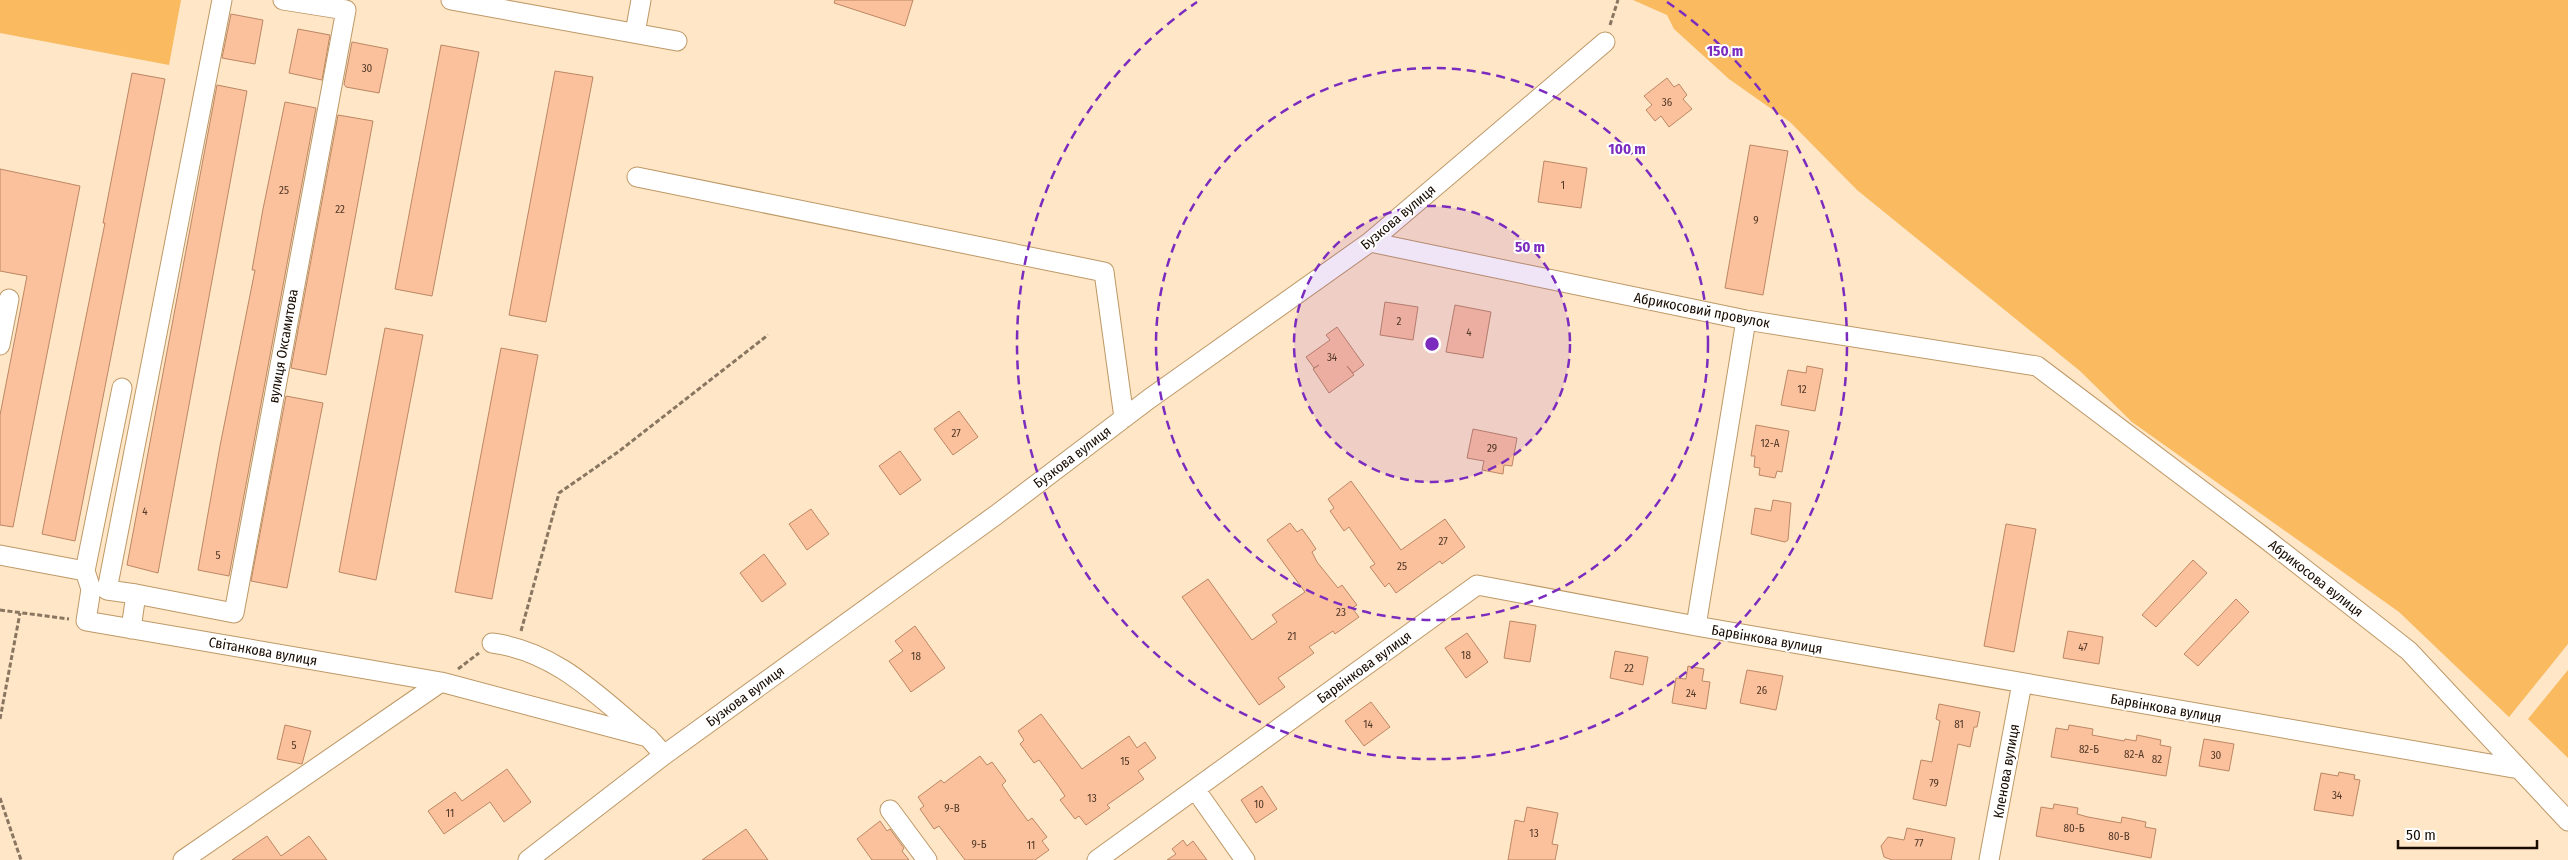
<svg xmlns="http://www.w3.org/2000/svg" width="2568" height="860" font-family="'Fira Sans Condensed',sans-serif">
<style>
.green{fill:#f9ba60}
.building{fill:#fbc19c;stroke:#bb8764}
.lines{fill:none;stroke-linecap:round;stroke-linejoin:round}
.minor-casing{stroke:#be9866;stroke-width:21}
.path{stroke:#897661;stroke-width:3;stroke-dasharray:5 2.5;stroke-linecap:butt}
.minor{stroke:#fff;stroke-width:19}
.ring{fill:none;stroke:#7b2cbf;stroke-width:2.5;stroke-dasharray:9 6}
.labels{text-anchor:middle;stroke-width:4;stroke-linejoin:round;paint-order:stroke}
.number-label{font-size:11px;fill:#513827}
.street-label{font-size:14px;fill:#180b00;stroke:#fff}
.centre{fill:#7b2cbf;stroke:#fff;stroke-width:2.5}
.ring-label{font-size:15px;text-anchor:middle;font-weight:bold;fill:#7b2cbf;stroke:#fff;stroke-width:4;stroke-linejoin:round;paint-order:stroke}
</style>
<rect width="100%" height="100%" fill="#ffe6c7"/>
<path class="green" d="M0,0h181l-12,65 -169,-32z
M1633,0h935v644l-59,73 -110,-105 -267,-190 -52,-51 -223,-181 -67,-68 -61,-43 -55,-50 -7,-14z
M2568,670v88l-40,-39z"/>
<path class="building" d="M835,0h78l-8,26 -71,-23z
M231,14l32,6 -8,44 -33,-6z
M298,29l32,6 -8,45 -33,-7z
M352,42l36,7 -9,44 -33,-6 -2,-3z
M441,45l38,7 -47,244 -37,-7z
M555,71l38,6 -47,245 -37,-7z
M132,73l33,6 -90,462 -33,-7 63,-311h-2z
M1667,78l7,9 5,-3 8,11 -4,4 9,10 -23,18 -8,-11 -6,5 -9,-11 6,-5 -8,-9z
M217,85l30,6 -89,482 -31,-8z
M285,102l31,6 -87,468 -31,-6 22,-124 35,-176h-3l11,-61z
M338,115l35,6 -47,254 -35,-7z
M1750,145l38,6 -25,144 -38,-7z
M1544,161l43,7 -6,40 -43,-6z
M0,169l80,17 -67,341 -13,-2v-110l27,-139 -27,-5z
M1385,302l33,5 -5,33 -33,-5z
M1455,305l36,7 -8,46 -37,-6z
M1337,327l27,38 -11,8 -6,-7 7,9 -25,18 -16,-24 6,-4 -5,3 -8,-11 24,-17 -4,-5z
M385,328l38,7 -47,245 -37,-8z
M501,348l37,7 -46,244 -37,-7z
M1807,366l16,3 -8,42 -34,-6 7,-35 18,3z
M286,396l37,7 -36,185 -36,-7z
M959,411l19,26 -25,18 -19,-26z
M1756,425l33,6 -7,41 -5,-1 -2,7 -16,-3 1,-7 -6,-1 1,-11h-4z
M1473,429l44,9 -5,28 -8,-1 -1,9 -21,-4 2,-9 -17,-3z
M900,451l21,29 -21,15 -21,-29z
M1351,481l50,69 44,-31 20,28 -23,17 -2,-3 -44,32 -7,-10 -4,4 -15,-20 5,-3 -26,-37 -5,4 -14,-20 4,-3 -6,-9z
M1773,500l18,3 -3,37 -3,2 -34,-8 4,-26 16,3z
M811,509l18,25 -22,16 -18,-26z
M1290,523l7,9 5,-3 8,11 6,9 -4,3 5,10 21,26 4,-3 15,20 -5,3 7,9 -24,17 -2,-3 -24,16 5,6 -36,25 7,9 -26,18 -77,-108 26,-18 44,61 25,-18 -5,-7 33,-23 -38,-52z
M2006,524l30,5 -22,123 -30,-6z
M764,554l22,30 -24,18 -22,-29z
M2193,560l14,13 -51,54 -14,-12z
M2236,599l13,13 -51,54 -14,-12z
M1510,621l26,4 -6,37 -26,-4z
M915,626l30,42 -34,24 -22,-31 14,-10 -8,-10z
M2068,631l35,6 -4,27 -36,-6z
M1467,633l21,29 -22,16 -21,-30z
M1615,651l33,6 -5,28 -33,-7z
M1688,666l16,3 -2,12 8,1 -4,27 -34,-6 4,-25 10,1z
M1747,670l36,6 -7,34 -36,-7z
M1371,702l19,25 -26,19 -19,-25z
M1939,704l41,8 -3,15h-3l-4,20 -12,-3 -12,62 -33,-7 8,-39 11,2 8,-41 -4,-2z
M1041,714l41,55 47,-33 8,12 8,-6 11,16 -18,13 6,8 -37,26 3,3 -24,17 -7,-9 -4,3 -15,-19 5,-4 -6,-9 -20,-27 -5,3 -14,-19 4,-4 -6,-9z
M285,725l26,6 -9,33 -25,-5z
M2069,725l24,4 -1,6 32,6 1,-2 11,2 1,-6 24,5 -1,5 11,2 -5,29 -115,-19 5,-29 12,2z
M2204,739l30,5 -5,27 -30,-5z
M980,756l7,9 5,-3 14,19 -4,4 6,9 20,27 4,-3 15,19 -5,4 7,9 -14,10h-70l-26,-34 -5,3 -14,-20 4,-3 -6,-9 23,-17 3,3z
M507,769l24,33 -27,20 -14,-20 -46,32 -16,-23 27,-19 7,9z
M2339,772l16,3 -1,4 6,1 -7,36 -39,-6 7,-37 17,3z
M1262,786l15,23 -21,14 -15,-23z
M2054,804l24,4 -1,6 11,3 33,6 1,-6 24,5 -1,5 11,2 -5,29 -115,-22 5,-29 12,2z
M1527,807l31,6 -6,31 6,1 -3,15h-47l7,-40 9,2z
M880,821l7,10 3,-2 14,19 -2,3 7,9h-37l-15,-21z
M1907,828l48,10 -4,22h-59l-8,-3 -3,-11 7,-9 16,3z
M746,829l22,31h-66z
M267,836l14,20 28,-20 18,24h-95z
M1183,840l4,6 6,-5 14,19h-40l9,-6 -4,-5z"/>
<g class="lines">
<g class="minor-casing">
<path id="minor" d="M451,0l226,41
M635,33l6,-33
M637,177l467,95 20,146
M1370,242l376,78 291,46 229,173 143,112 159,170
M0,345l9,-46
M122,388l-37,183 6,18 -5,32 355,61 207,55 16,18
M0,555l85,16
M136,594l-29,-4 115,-590
M1696,626l50,-306
M131,629l5,-35 98,19 112,-603 -63,-10
M492,643c63,8 105,52 152,91
M1195,789l50,71
M890,810l37,50
M183,860l258,-178
M528,860l136,-105 332,-240 153,-116 221,-157 235,-200
M1097,860l380,-275 219,41 823,143
M1989,860l33,-177"/>
</g>
<path class="path" d="M1610,25l8,-25
M0,610l69,9
M521,631l38,-138 59,-41 150,-117
M458,669l21,-16
M0,719l20,-106
M0,798l21,62"/>
<use href="#minor" class="minor"/>
</g>
<circle cx="1432" cy="344" r="138" fill="#7b2cbf" fill-opacity=".12"/>
<g class="ring">
<circle cx="1432" cy="344" r="138"/>
<circle cx="1432" cy="344" r="276"/>
<path d="M1667 2A415 415 0 1 1 1197 2"/>
</g>
<g class="labels">
<g class="number-label">
<text x="367" y="72">30</text>
<text x="1667" y="106">36</text>
<text x="1563" y="189">1</text>
<text x="284" y="194">25</text>
<text x="340" y="213">22</text>
<text x="1756" y="224">9</text>
<text x="1399" y="325">2</text>
<text x="1469" y="336">4</text>
<text x="1332" y="361">34</text>
<text x="1802" y="393">12</text>
<text x="956" y="437">27</text>
<text x="1770" y="447">12-А</text>
<text x="1492" y="452">29</text>
<text x="145" y="515">4</text>
<text x="1443" y="545">27</text>
<text x="218" y="559">5</text>
<text x="1402" y="570">25</text>
<text x="1341" y="616">23</text>
<text x="1292" y="640">21</text>
<text x="2083" y="651">47</text>
<text x="1466" y="659">18</text>
<text x="916" y="660">18</text>
<text x="1629" y="672">22</text>
<text x="1762" y="694">26</text>
<text x="1691" y="697">24</text>
<text x="1368" y="728">14</text>
<text x="1959" y="728">81</text>
<text x="294" y="749">5</text>
<text x="2089" y="753">82-Б</text>
<text x="2134" y="758">82-А</text>
<text x="2216" y="759">30</text>
<text x="2157" y="763">82</text>
<text x="1125" y="765">15</text>
<text x="1934" y="787">79</text>
<text x="2337" y="799">34</text>
<text x="1092" y="802">13</text>
<text x="1259" y="808">10</text>
<text x="952" y="812">9-В</text>
<text x="450" y="817">11</text>
<text x="2074" y="832">80-Б</text>
<text x="1534" y="837">13</text>
<text x="2119" y="840">80-В</text>
<text x="1919" y="847">77</text>
<text x="979" y="848">9-Б</text>
<text x="1031" y="849">11</text>
</g>
<g class="street-label">
<text transform="translate(1398 217) rotate(-40)" y="5">Бузкова вулиця</text>
<text transform="translate(1702 310) rotate(11)" y="5">Абрикосовий провулок</text>
<text transform="translate(283 346) rotate(-80)" y="5">вулиця Оксамитова</text>
<text transform="translate(1072 457) rotate(-37)" y="5">Бузкова вулиця</text>
<text transform="translate(2316 578) rotate(38)" y="5">Абрикосова вулиця</text>
<text transform="translate(1767 639) rotate(10)" y="5">Барвінкова вулиця</text>
<text transform="translate(263 651) rotate(10)" y="5">Світанкова вулиця</text>
<text transform="translate(1364 667) rotate(-36)" y="5">Барвінкова вулиця</text>
<text transform="translate(745 696) rotate(-36)" y="5">Бузкова вулиця</text>
<text transform="translate(2166 708) rotate(10)" y="5">Барвінкова вулиця</text>
<text transform="translate(2006 771) rotate(-80)" y="5">Кленова вулиця</text>
</g>
</g>
<circle cx="1432" cy="344" r="8" class="centre"/>
<g class="ring-label">
<text x="1725" y="56">150 m</text>
<text x="1627" y="154">100 m</text>
<text x="1530" y="252">50 m</text>
</g>
<path d="M2398 840v8h139v-8" fill="none" stroke="#180b00" stroke-width="2.5"/>
<text x="2406" y="840" font-size="15" fill="#180b00" stroke="#ffffff" stroke-width="4" paint-order="stroke">50 m</text>
</svg>
